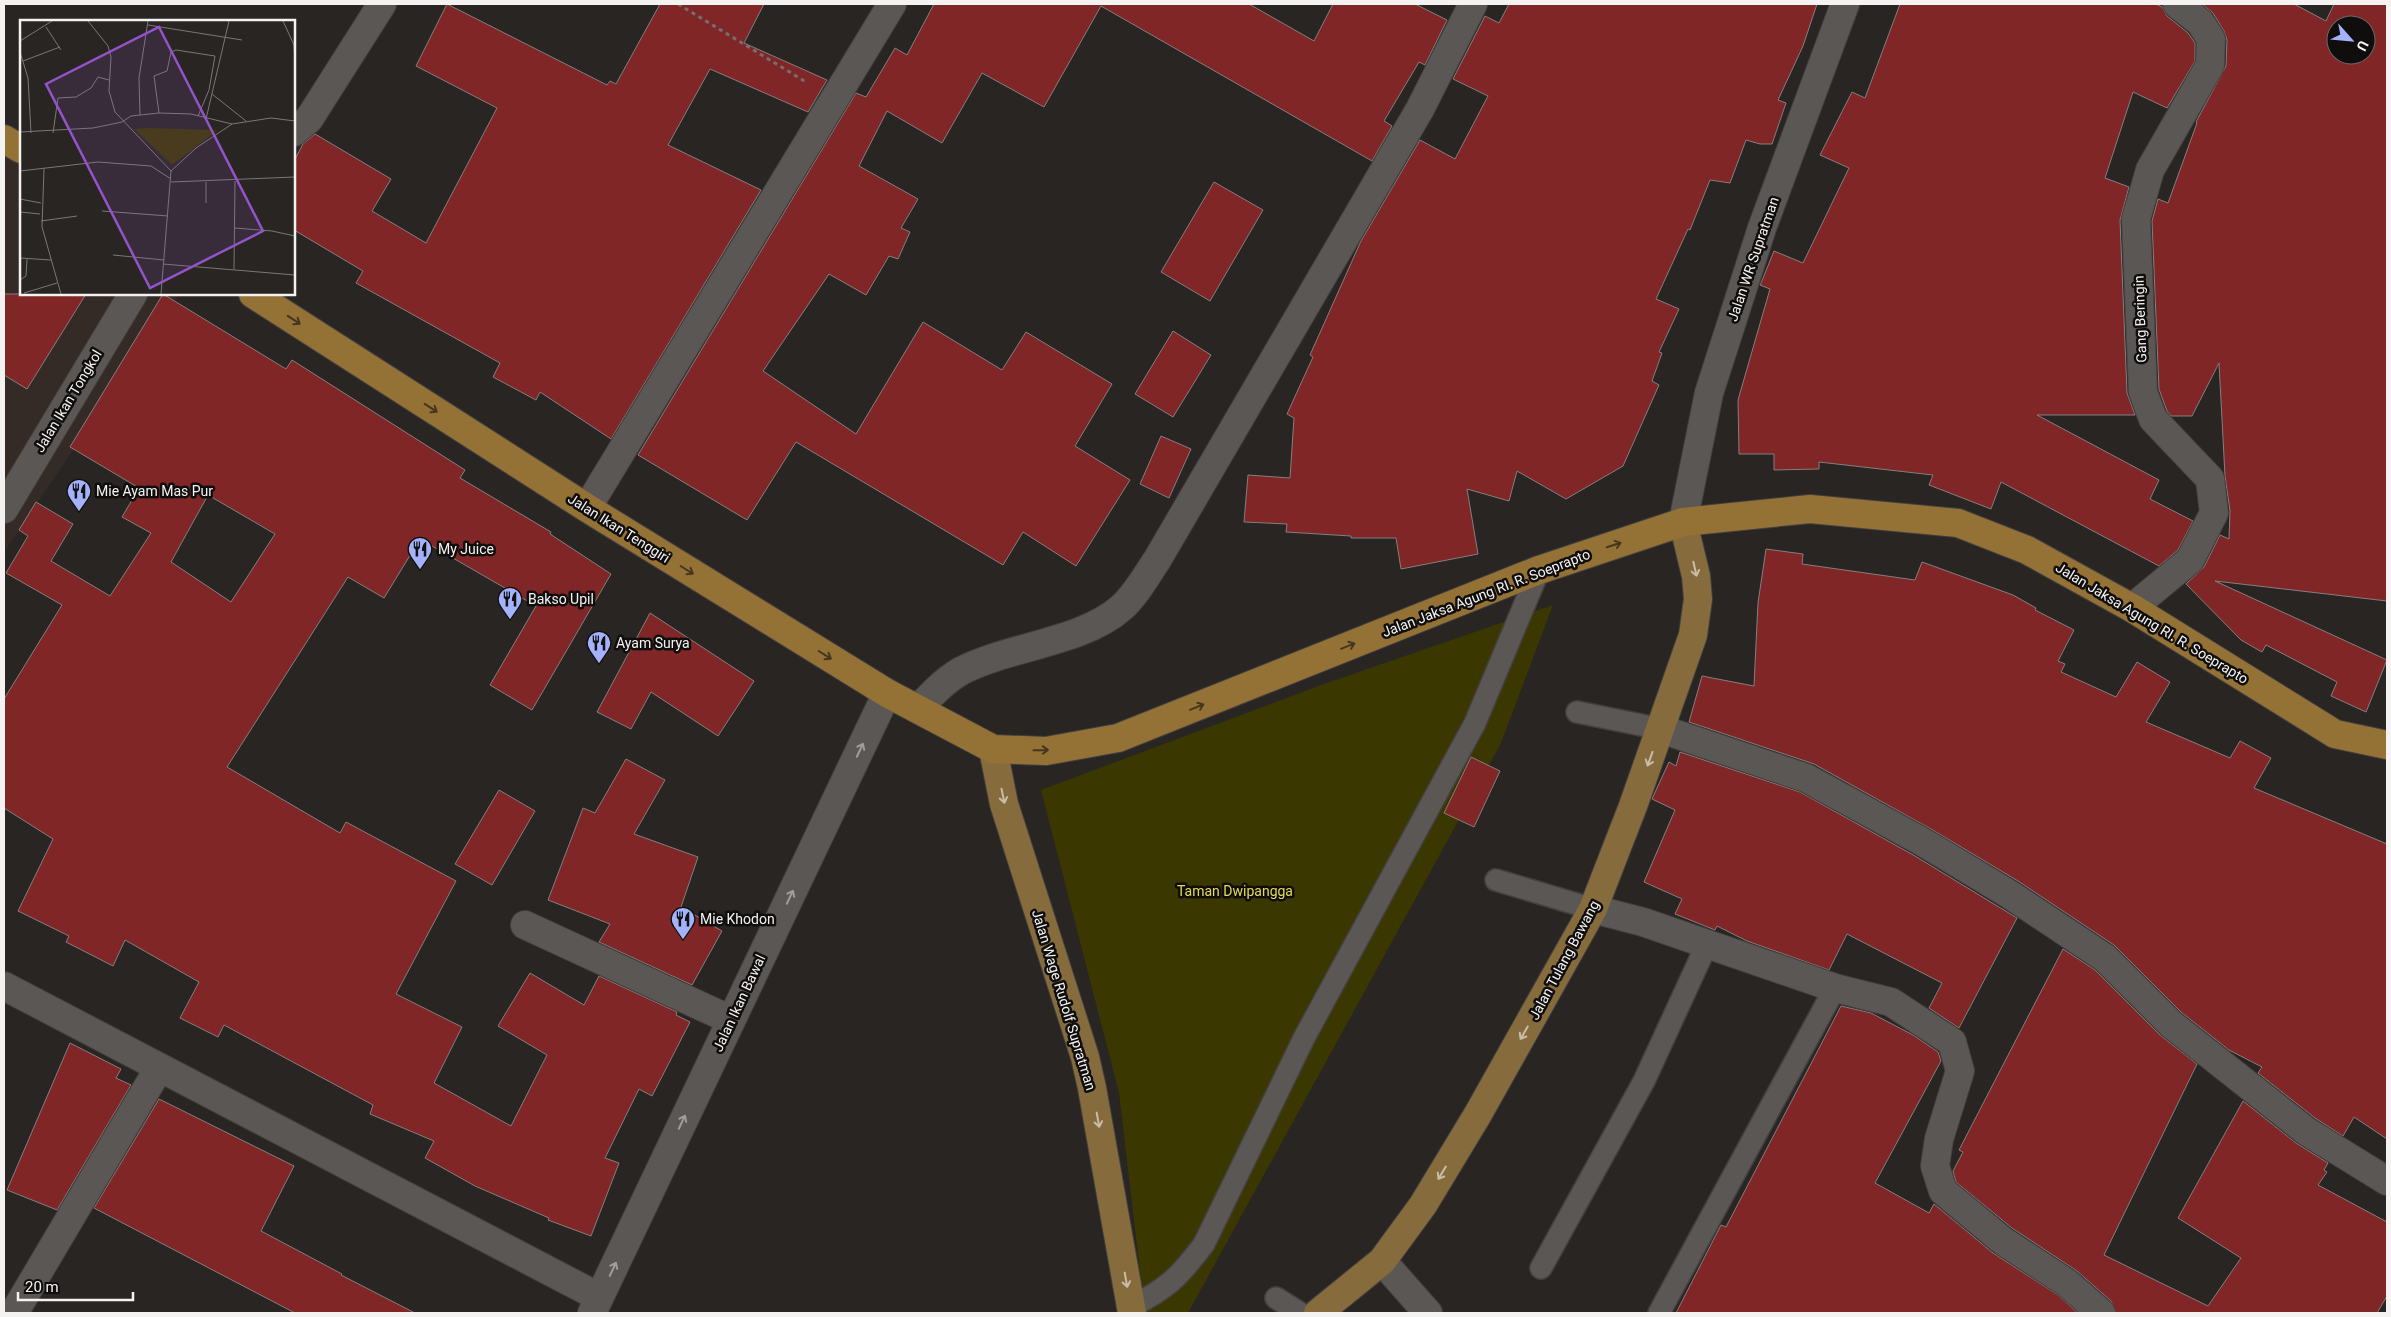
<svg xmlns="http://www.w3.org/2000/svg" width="2391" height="1317" font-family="Roboto,sans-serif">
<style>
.built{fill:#352b26}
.green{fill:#3b3700}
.building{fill:#812627;stroke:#847f7f;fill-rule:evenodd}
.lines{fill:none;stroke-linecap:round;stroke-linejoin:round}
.service-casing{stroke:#43403f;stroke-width:24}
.minor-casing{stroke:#43403f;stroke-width:30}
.tertiary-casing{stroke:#43403f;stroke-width:30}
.secondary-casing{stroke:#43403f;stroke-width:30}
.primary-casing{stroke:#43403f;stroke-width:30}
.trunk-casing{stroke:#43403f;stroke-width:30}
.path{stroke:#72706e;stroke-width:3;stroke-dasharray:4 4;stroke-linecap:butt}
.service{stroke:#5b5755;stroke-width:21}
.minor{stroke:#5b5755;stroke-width:28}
.tertiary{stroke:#5b5755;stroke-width:28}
.secondary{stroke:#5b5755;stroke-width:28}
.primary{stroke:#866b3d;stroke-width:28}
.trunk{stroke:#947235;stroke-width:28}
.oneway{stroke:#45361d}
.oneway2{stroke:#c9bdaa}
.oneway3{stroke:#a09d9c}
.labels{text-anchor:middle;stroke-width:5;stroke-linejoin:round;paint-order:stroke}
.street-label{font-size:14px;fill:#f5f3f2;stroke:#100e0d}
.poi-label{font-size:14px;fill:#f5f3f2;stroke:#100e0d;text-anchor:start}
.park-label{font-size:14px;fill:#e5db53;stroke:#100e0d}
.inset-road{fill:none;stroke:#7a7776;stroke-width:1}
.view{fill:#9354c9;fill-opacity:0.15;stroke:#9354c9;stroke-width:2.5}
.inset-edge{fill:none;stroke:#f5f3f2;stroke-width:2.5}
</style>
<rect width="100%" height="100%" fill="#282523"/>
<path class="built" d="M4,135l17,11v148h158l-175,258z"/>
<path class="green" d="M1553,605l-52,138 -313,570h-43l-26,-220 -78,-303 280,-105z"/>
<path class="building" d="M447,4l160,81 3,-4 6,3 44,-80h104l-20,39 83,37 -19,32 -98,-43 -42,76 93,45 -150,249 -71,-47 -4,8 -43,-23 7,-14 -144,-80 7,-12 -69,-41v-69l9,-17 12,-10 76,45 -19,32 54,32 71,-135 -81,-42z
M934,4h315l65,37 19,-37h82l32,16 -22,45 -6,-3 -35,59 8,5 -20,35 -271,-155 -57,101 -62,-34 -40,70 -55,-32 -28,55 59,33 -17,29 9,4 -12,27 -9,-3 -23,39 -37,-21 -66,97 93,63 67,-112 79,48 24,-38 86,52 -37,62 55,34 -54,86 -53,-34 -20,33 -207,-123 -49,78 -109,-65 218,-362 10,4 29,-49 12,7z
M1509,4h308l-14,42 -25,54 8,3 -14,41h-12l-14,-4 -16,43 -20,-3 -20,50 -2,-1 -32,70 23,10 -20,43 3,1 -10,28 7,4 -36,81 -57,33 -49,-28 -8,30 -42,-12 11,65 -77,15 -5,-31h-45v-2l-65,-4 1,-8 -43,-2 4,-47 42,3 4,-60 -7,-4 26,-57 -3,-2 51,-114 59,-101 35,19 33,-63 -35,-17 32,-63 14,7z
M1900,4h256l6,3 5,9 21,17 7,10v18l-28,47 -34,-16 -28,86 24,9 -9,33 7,173 8,22h-98l122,65 -9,19 43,22 -15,29 -19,16 -158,-84 -10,27 -62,-24 4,-10 -114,-13v7l-45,1v-16h-35l-1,-54 32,-111 -10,-4 1,-2 13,-32 29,12 46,-95 -29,-13 32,-63 13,6z
M2202,4h92l32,17 8,-17h53v597l-172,-20 172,79 -21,52 -35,-16 6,-14 -71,-37 -4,7 -21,-12 -55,-56 18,-17 16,-32 9,4 1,-28 -5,-35 -6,-113 -27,53h-21l-4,-5 -8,-22 -7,-168 6,-22 10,4 29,-80 -1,-1 30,-56 1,-26 -3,-9 -11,-18zM2336,25h30v30h-30z
M1214,182l49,28 -53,91 -49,-29z
M4,294h82l-59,95 -23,-14z
M163,294l123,75 6,-9 173,110 -5,8 91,54 -1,2 61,40 -79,136 -42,-25 46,-79 -116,-67 -36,59 -36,-21 -121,190 113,66 6,-11 110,59 -60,113 66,33 -28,56 77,43 36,-71 -49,-29 32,-53 54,32 15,-29 78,36 -1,3 14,7 -38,74 -13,-7 -34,69 14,5 -28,73 -43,-16 1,-2 -74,-32 -50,-28 9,-17 -64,-27 3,-9 -149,-80 -6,12 -38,-19 19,-36 -74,-42 -12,26 -47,-24 3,-6 -51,-25 35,-72 -49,-31v-109l58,-94 -56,-32 22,-37 -9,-6 17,-28 37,22 -22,37 59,35 41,-63 -29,-16 17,-29 -69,-41zM208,495l67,39 -44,68 -60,-40z
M1173,331l38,24 -38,62 -38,-23z
M1161,436l30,13 -22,49 -29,-14z
M1766,549l37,5 -1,10 113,16 7,-18 91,33 23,13 -1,2 39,20 -16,31 7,3 -4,8 55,25 21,-35 33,20 -24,40 84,36 10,-17 31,17 -17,30 133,56v295l-33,-22 -11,19 -28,-18 -57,-45 4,-6 -33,-17 -48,-38 -67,-67 -96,-64 -87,-52 -117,-65 -125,-42 13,-46 52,10 4,-83z
M650,613l104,68 -36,55 -67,-44 -20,37 -34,-17z
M1680,752l120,40 115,64 102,62 -58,110 -30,-20 13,-25 -95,-49 -18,36 -82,-29 -30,-15 -2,4 -40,-16 7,-15 -38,-17 31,-72 -23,-11 17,-37 7,4z
M1471,757l29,14 -26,56 -30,-14z
M626,759l39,21 -31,54 64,23 -17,50 41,24 -30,54 -93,-43 11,-18 -62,-24 35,-92 12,5z
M499,790l36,21 -43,74 -37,-21z
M2063,949l32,21 65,65 37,29 -93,191 104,51 33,-48 -63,-40 65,-117 53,42 32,20 -4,7 3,2 -9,13 69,37v74l-10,17h-261l-5,-12 -34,-30 -65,-43 -56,-46 -3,-11 10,-19 -4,-2z
M1841,1006l30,7 42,22 25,17 3,9 -66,122 54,30 5,-9 59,49 65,42 20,18h-402l45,-88 5,2z
M70,1043l51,26 -5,9 15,7 -74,125 -50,-20z
M159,1099l135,67 -33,65 81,43 -1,1 74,38h-120l-201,-105z"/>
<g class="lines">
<g class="service-casing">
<path id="service" d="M1577,712l84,17
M1496,880l97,29
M1541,1268l103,-187 63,-137
M1276,1298l24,15
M1131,1307c37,-19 48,-30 73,-63l100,-206 171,-315 64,-153
M1659,1313l176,-325"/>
</g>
<g class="minor-casing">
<path id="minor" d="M294,132l15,-13 73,-115
M587,508l305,-504
M4,509l129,-215
M2132,608l58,-48 24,-47 -4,-34 -57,-60 -10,-27 -7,-173 14,-49 60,-105 1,-26 -11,-17 -23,-18
M918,709c13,-14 26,-28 43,-38 45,-24 122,-29 160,-63 15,-13 25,-32 36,-48l263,-451 53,-105
M1661,729l145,49 117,64 86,52 96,64 66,66 135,107 81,50
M1593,909l50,13 192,66 56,14 61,40 8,29 -21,68 -4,27 8,25 60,50 64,42 34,30
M525,925l206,95
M4,986l595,311
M1382,1261l46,52
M14,1313l145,-245"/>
</g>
<g class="tertiary-casing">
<path id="tertiary" d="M592,1313l295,-620"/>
</g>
<g class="secondary-casing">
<path id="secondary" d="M1683,522l26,-129 53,-165 83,-224"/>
</g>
<g class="primary-casing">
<path id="primary" d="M993,749l11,55 81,253 7,31 40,225
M1318,1313l64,-52 41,-56 55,-91 115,-205 40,-103 60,-171 5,-36 -2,-23 -13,-54"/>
</g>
<g class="trunk-casing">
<path id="trunk" d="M4,139l17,10
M253,294l334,214 300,185 106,56 53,2 72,-13 421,-168 144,-48 127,-13 148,14 69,27 105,58 203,126 52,11"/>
</g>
<path class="path" d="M678,4l128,78"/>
<use href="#service" class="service"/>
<use href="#minor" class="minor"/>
<use href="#tertiary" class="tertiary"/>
<use href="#secondary" class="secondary"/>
<use href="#primary" class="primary"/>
<use href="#trunk" class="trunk"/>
</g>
<defs><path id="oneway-shaft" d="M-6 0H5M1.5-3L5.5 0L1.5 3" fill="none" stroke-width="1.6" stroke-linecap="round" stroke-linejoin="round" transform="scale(1.25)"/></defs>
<g class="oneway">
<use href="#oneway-shaft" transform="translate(294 320) rotate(33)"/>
<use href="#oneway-shaft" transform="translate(431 408) rotate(33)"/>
<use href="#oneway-shaft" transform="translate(1614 545) rotate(-18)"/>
<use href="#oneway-shaft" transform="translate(687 570) rotate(32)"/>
<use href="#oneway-shaft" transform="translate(1348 646) rotate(-22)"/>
<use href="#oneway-shaft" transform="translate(825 655) rotate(32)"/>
<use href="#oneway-shaft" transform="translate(1197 707) rotate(-22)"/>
<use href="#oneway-shaft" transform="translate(1041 750) rotate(-1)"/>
</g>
<g class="oneway2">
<use href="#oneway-shaft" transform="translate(1695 569) rotate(77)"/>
<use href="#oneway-shaft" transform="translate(1650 759) rotate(110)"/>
<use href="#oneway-shaft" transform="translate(1003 796) rotate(78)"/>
<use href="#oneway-shaft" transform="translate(1524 1033) rotate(120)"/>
<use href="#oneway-shaft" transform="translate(1098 1120) rotate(80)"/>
<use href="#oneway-shaft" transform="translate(1442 1173) rotate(121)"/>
<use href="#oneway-shaft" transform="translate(1126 1280) rotate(80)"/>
</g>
<g class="oneway3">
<use href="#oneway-shaft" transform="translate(860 750) rotate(-65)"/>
<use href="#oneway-shaft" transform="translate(790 897) rotate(-65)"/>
<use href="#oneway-shaft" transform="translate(682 1122) rotate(-65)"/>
<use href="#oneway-shaft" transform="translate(613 1269) rotate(-65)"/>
</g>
<defs>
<g id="restaurant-pin" transform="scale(1.25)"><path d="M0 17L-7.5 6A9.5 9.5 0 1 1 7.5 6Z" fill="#a4b2fc" stroke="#100e0d"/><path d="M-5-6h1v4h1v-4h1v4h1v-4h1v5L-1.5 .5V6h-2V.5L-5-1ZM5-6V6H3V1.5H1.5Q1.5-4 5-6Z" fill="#111"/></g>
</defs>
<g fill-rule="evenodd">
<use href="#restaurant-pin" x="79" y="491"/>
<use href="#restaurant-pin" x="420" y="549"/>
<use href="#restaurant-pin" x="510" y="599"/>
<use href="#restaurant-pin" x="599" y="643"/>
<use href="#restaurant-pin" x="683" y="919"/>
</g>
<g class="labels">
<g class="street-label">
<text transform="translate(1753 259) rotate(-71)" y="5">Jalan WR Supratman</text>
<text transform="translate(2140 319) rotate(-92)" y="5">Gang Beringin</text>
<text transform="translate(68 401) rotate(-59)" y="5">Jalan Ikan Tongkol</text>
<text transform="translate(619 528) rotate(32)" y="5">Jalan Ikan Tenggiri</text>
<text transform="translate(1486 593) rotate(-21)" y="5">Jalan Jaksa Agung RI. R. Soeprapto</text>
<text transform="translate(2152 623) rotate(31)" y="5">Jalan Jaksa Agung RI. R. Soeprapto</text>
<text transform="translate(1564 960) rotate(-62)" y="5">Jalan Tulang Bawang</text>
<text transform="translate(1064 1000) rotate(73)" y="5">Jalan Wage Rudolf Supratman</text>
<text transform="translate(739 1003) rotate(-65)" y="5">Jalan Ikan Bawal</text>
</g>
<g class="poi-label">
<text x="96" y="496">Mie Ayam Mas Pur</text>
<text x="438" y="554">My Juice</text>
<text x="528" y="604">Bakso Upil</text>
<text x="616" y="648">Ayam Surya</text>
<text x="700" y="924">Mie Khodon</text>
</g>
<g class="park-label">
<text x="1235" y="896">Taman Dwipangga</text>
</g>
</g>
<g transform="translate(20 20)">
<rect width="275" height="275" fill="#282523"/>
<path d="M128,108l70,2 -46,35 -38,-36z" fill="#3b3700"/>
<path class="inset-road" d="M68,1l20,25 3,11 -2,34 6,21 56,59 -10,123M263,1l11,24 1,17M128,5l94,15M26,7l15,23M0,21l32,-20M0,32l8,26 3,55M3,41l37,-14M192,74l34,27M139,93l-5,-37 13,-5 4,-19 5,-2 39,6 -6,34 -11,26M120,95l-1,-37 9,-57M186,99l23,-98M0,112l73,-4 29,-6 9,-6 28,-3 32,1 41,10M33,113l5,-35 18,-1 15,-9 7,-11 11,3M24,149l-2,58 19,67M0,151l78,-9 53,4 20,13M151,151l25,-23 36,-24 39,-6 24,3M151,162l124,-5M186,162v21M0,179l21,4M82,191l66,5M0,192l20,2M21,201l36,-5M215,208l37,3 23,5M93,235l51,5M0,238l31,2M143,244l132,11M214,249l1,-88M0,260l6,-4 1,-17M4,273l33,-10"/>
<path class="view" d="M139,7l104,204 -113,57 -104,-204z"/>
<rect width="275" height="275" class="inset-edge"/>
</g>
<rect width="2391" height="1317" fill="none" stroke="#f5f3f2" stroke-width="10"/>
<g transform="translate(2351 40) rotate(117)"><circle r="24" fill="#100e0d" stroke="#6c6a69"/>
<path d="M0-4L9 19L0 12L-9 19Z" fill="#a4b2fc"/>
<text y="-8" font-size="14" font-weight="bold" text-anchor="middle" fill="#f5f3f2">U</text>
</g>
<path d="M18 1292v8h115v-8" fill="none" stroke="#f5f3f2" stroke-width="2.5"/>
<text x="25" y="1292" font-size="15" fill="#f5f3f2" stroke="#100e0d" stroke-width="4" paint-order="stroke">20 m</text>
</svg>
